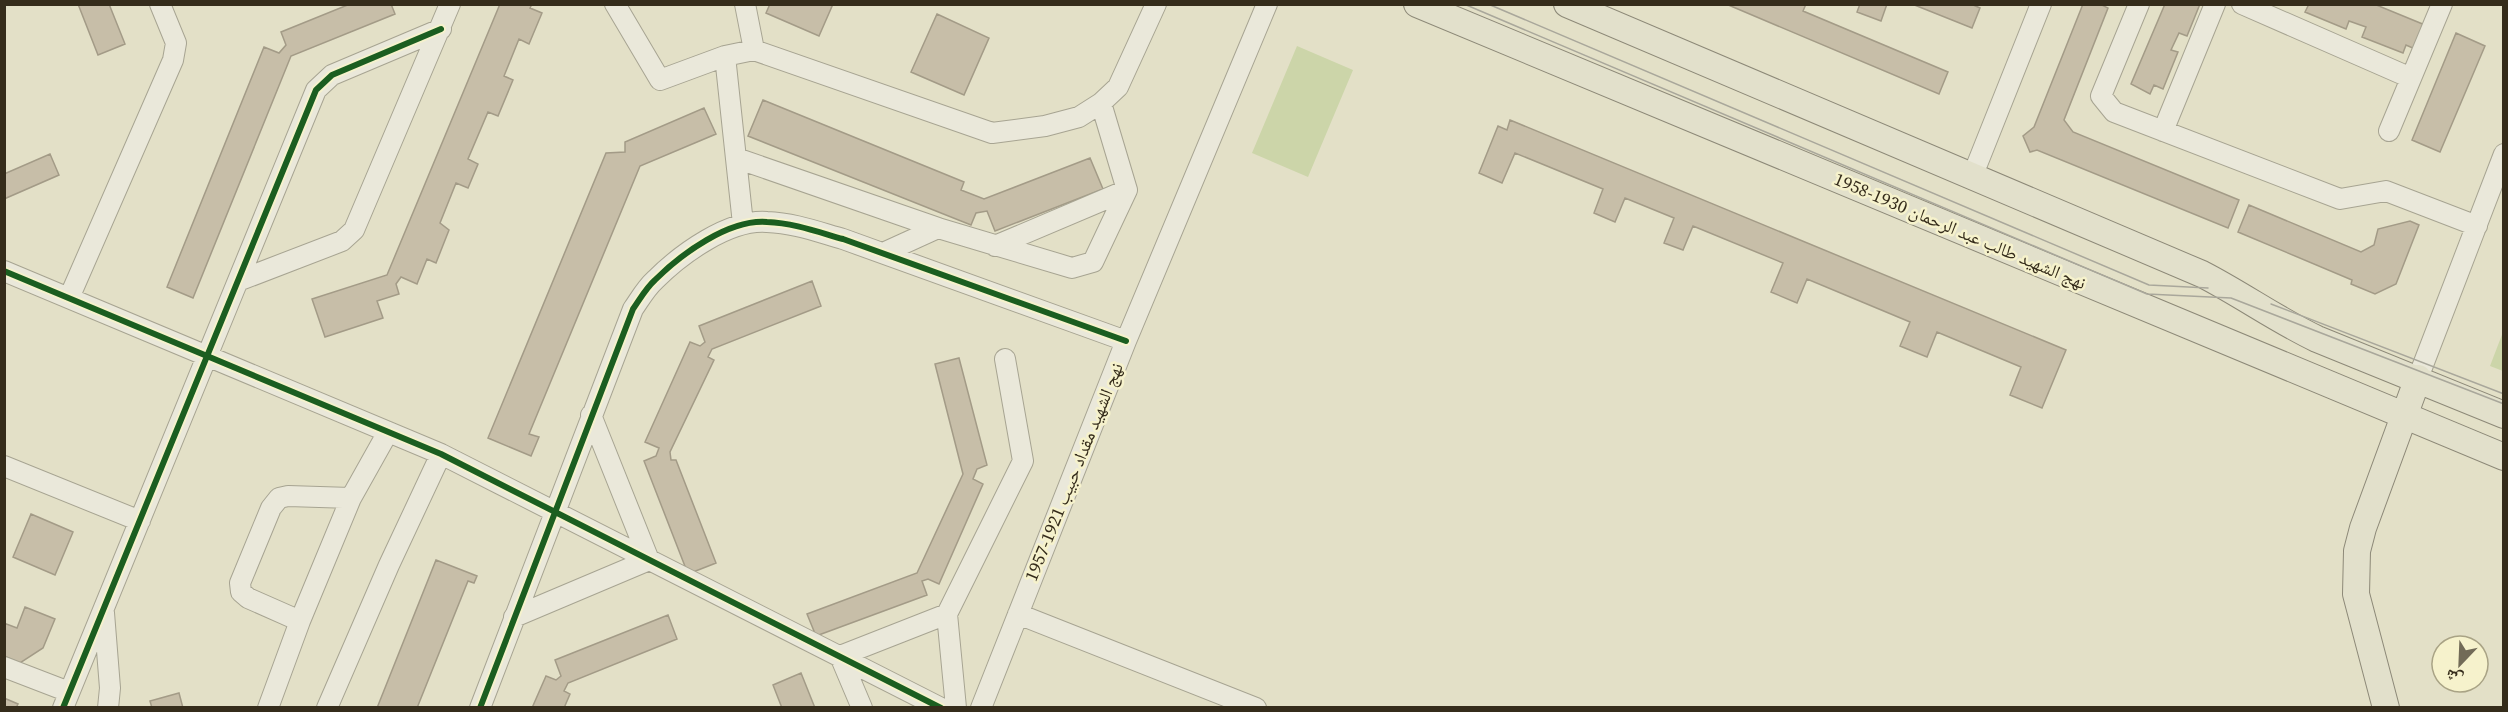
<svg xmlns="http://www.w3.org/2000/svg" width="2508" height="712" font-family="'Source Serif 4','Noto Naskh Arabic',serif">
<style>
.green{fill:#ccd5a9}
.building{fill:#c7bea8;stroke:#a39b87;stroke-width:1.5}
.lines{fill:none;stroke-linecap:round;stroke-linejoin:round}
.minor-casing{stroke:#a7a492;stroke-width:22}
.major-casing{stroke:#8d8978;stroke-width:28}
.minor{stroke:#eae8da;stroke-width:20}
.major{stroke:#e2e0cb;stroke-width:26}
.tram{stroke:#a9a79b;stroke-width:1.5}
.cycleway-casing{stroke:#f6f2cc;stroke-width:10}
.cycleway{stroke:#1b5e20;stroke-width:6}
.labels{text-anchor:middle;stroke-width:5;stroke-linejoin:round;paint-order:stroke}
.street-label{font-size:18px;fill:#352c1b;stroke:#f6f2cc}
</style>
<rect width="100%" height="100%" fill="#e3e0c7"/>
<path class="green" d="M1297,46l56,24 -45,107 -56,-24z
M2503,332v39l-13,-5z"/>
<path class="building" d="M78,4h31l16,40 -27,11z
M350,4h41l4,10 -104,42 -98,242 -26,-11 97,-240 15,6 7,-8 -5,-13z
M500,4h32l-2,4 12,5 -13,31 -10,-5 -15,37 9,4 -15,36 -10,-4 -20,47 10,5 -10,24 -12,-5 -16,40 9,7 -13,33 -9,-4 -10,25 -16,-7 -5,7 3,10 -22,7 6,17 -58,19 -13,-38 75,-24z
M770,4h63l-14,32 -53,-23z
M1726,4h80l-3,7 145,61 -9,22z
M1860,4h27l-6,17 -24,-9z
M1912,4h59l9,4 -8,20z
M2083,4h17l8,4 -44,112 9,12 166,68 -11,28 -191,-78 -7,2 -7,-16 11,-9z
M2165,4h35l-13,32 -8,-3 -8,17 7,2 -15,37 -9,-4 -4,9 -19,-10z
M2309,4h65l51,21 -10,24 -9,-4 -3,8 -41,-16 4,-10 -17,-6 -3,8 -41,-17z
M937,14l52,24 -25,57 -53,-23z
M2456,33l29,13 -45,106 -28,-12z
M763,100l201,82 -3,8 23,9 106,-41 13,31 -108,42 -8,-20 -11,2 -5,12 -223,-89z
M704,108l12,26 -76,32 -111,268 10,3 -8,19 -43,-18 118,-285 19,-1v-10z
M1510,120l556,230 -24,58 -32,-13 11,-28 -84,-35 -10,25 -27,-11 10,-24 -103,-43 -10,24 -26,-11 12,-29 -90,-37 -10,24 -19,-7 10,-25 -49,-20 -10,24 -21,-9 9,-24 -88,-36 -13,30 -23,-10 19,-47 9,4z
M50,154l9,21 -55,24v-25z
M2249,205l112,47 13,-7 4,-16 32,-8 9,4 -23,59 -21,10 -24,-10 1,-4 -114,-48z
M812,281l9,25 -109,43 -4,8 6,3 -44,92 1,8h5l40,103 -28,11 -44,-113 12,-5 3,-8 -14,-6 45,-100 10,4 5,-4 -6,-16z
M959,358l28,107 -10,4 -4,10 10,5 -44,100 -11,-5 -6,2 5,14 -111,41 -9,-22 110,-41 46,-99 -28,-110z
M31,514l42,18 -18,43 -42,-18z
M436,560l41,16 -3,7 -6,-2 -51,127h-40z
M25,607l30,12 -12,29 -23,15 -16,-7v-33l13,5z
M668,615l9,24 -109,44 -4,8 6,3 -6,14h-32l14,-32 10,4 5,-4 -6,-16z
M801,673l14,35h-33l-9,-23z
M179,693l4,15h-31l-2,-7z
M4,698l14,6 -2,4h-12z"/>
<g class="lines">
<g class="minor-casing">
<path id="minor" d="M615,4l45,76 65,-24 29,-6
M745,4l9,46 238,83 53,-7 34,-9 22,-14 17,-16 38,-83
M2139,4l-38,92 13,16 226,87 46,-8 91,35
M2242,4l169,74
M725,56l18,168
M2163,131l52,-127
M2389,131l53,-127
M736,158l202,70
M1972,177l69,-173
M995,246l132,-56
M883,253l55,-25 134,40 21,-6 34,-72 -26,-87
M4,271l437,183 500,254
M238,281l104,-40 12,-11 96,-226
M69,298l104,-238 3,-17 -16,-39
M2418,378l86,-224
M4,466l136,55
M104,613l6,75 -2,20
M1018,614l238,94
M514,617l135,-57 -58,-145
M300,621l-52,-23 -7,-6 -1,-9 31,-75 8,-10 9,-2 63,2
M4,667l65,25
M63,708l253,-618 16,-15 109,-46
M268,708l32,-87 51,-123 37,-66
M327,708l62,-143 52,-111
M480,708l153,-399c7,-10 13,-21 22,-29 26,-26 74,-61 112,-58 27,1 51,10 76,17l283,102
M862,708l-22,-52 107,-42
M956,708l-9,-94 76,-153 -18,-102
M981,708l145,-367 141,-337"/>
</g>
<g class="major-casing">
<path id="major" d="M1417,4l1087,453
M1567,4l635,270c39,20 75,46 115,65l187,76
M2386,708l-30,-114 1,-43 6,-23 55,-150"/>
</g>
<use href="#minor" class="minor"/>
<use href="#major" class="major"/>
<path class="tram" d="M1464,4l683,290 84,4 273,106
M1488,4l661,281 59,3
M2271,304l233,90"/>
<g class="cycleway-casing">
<path id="cycleway" d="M4,271l437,183 500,254
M63,708l253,-618 16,-15 109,-46
M480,708l153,-399c7,-10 13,-21 22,-29 26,-26 74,-61 112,-58 27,1 51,10 76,17l283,102"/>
</g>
<use href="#cycleway" class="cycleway"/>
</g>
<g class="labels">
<g class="street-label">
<text transform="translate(1960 231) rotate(23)" y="6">نهج الشهيد طالب عبد الرحمان 1930-1958</text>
<text transform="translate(1074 472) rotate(-68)" y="6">نهج الشهيد مقداد حبيب 1921-1957</text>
</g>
</g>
<rect width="2508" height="712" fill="none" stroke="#352c1b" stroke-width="12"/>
<g transform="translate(2460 664) rotate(203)"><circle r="28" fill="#f6f2cc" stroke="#a9a385" stroke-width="1.5"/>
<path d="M0-4.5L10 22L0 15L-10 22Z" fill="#726b57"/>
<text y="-9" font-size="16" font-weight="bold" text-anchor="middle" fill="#352c1b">ش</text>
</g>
</svg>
